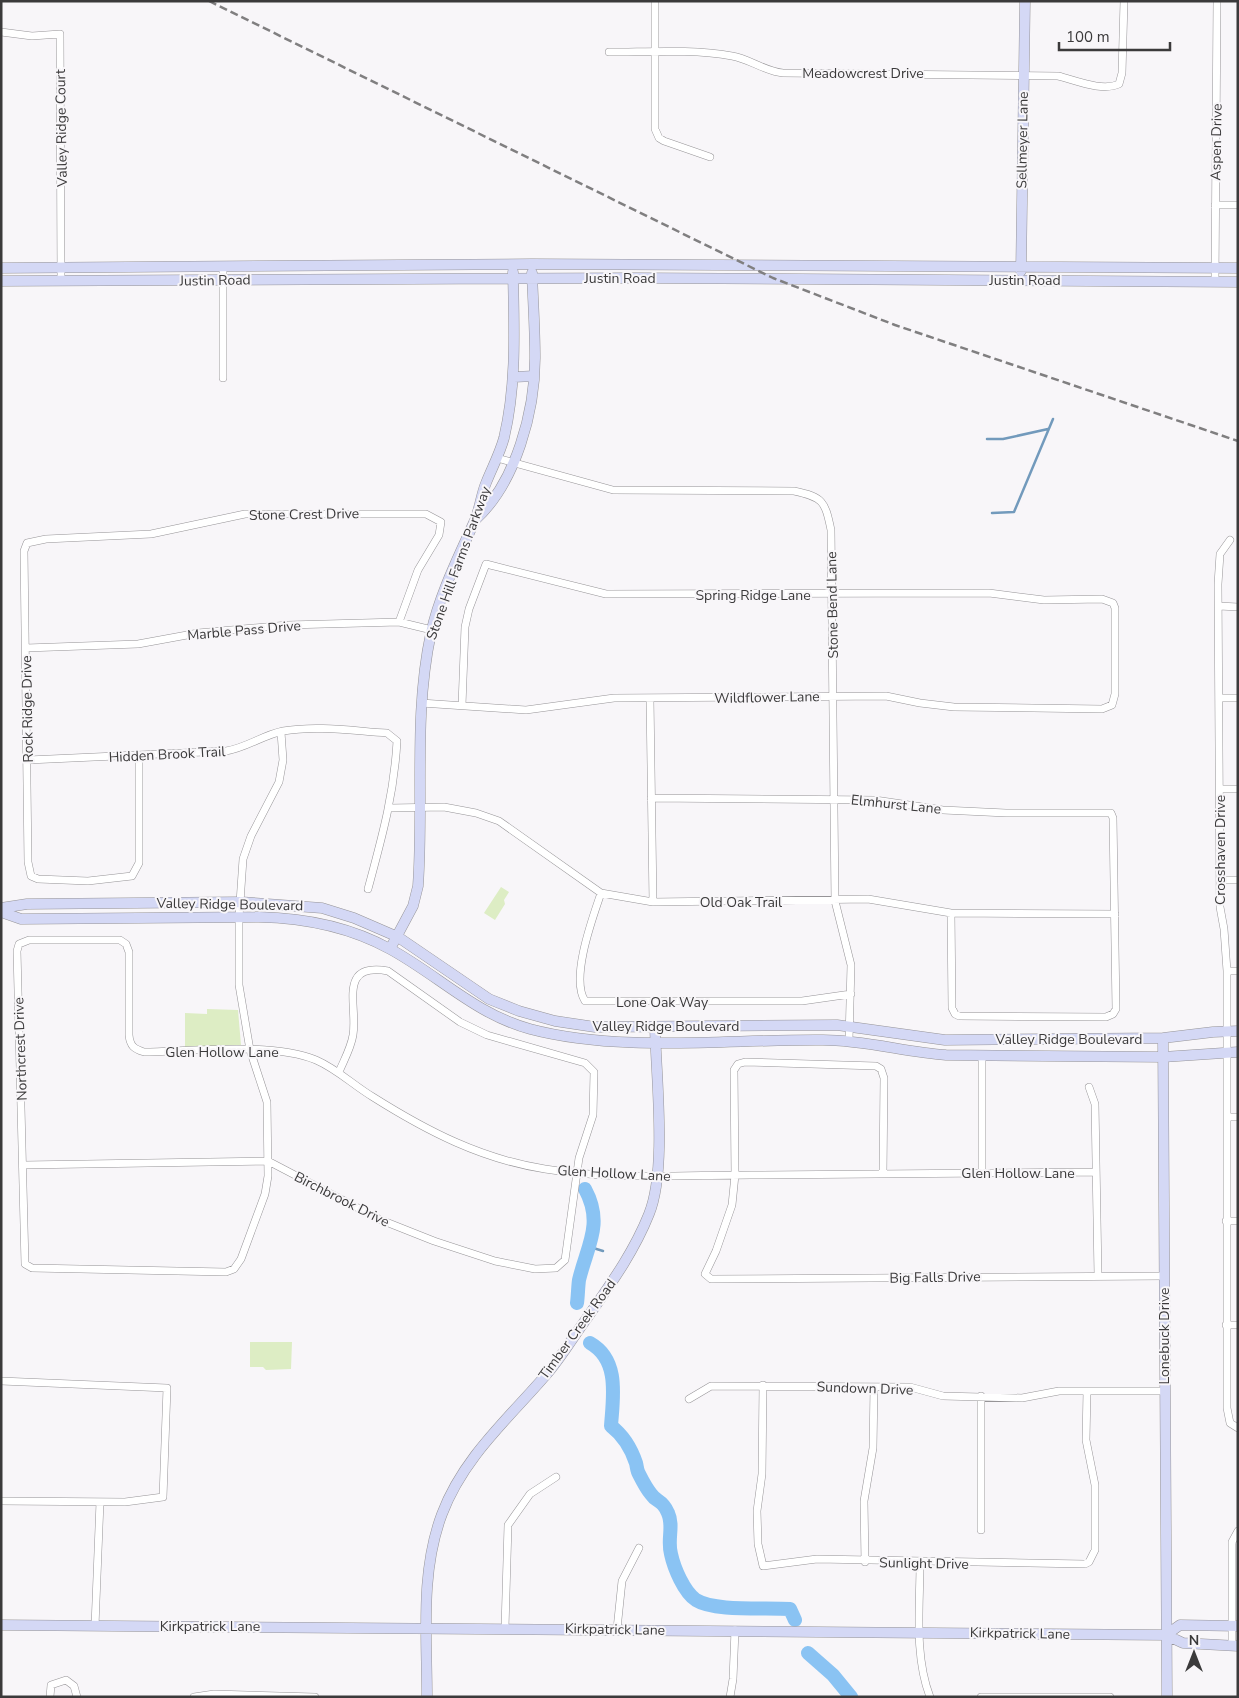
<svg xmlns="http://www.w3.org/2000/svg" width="1239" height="1698" font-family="'Nunito Sans',sans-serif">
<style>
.green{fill:#ddedc4}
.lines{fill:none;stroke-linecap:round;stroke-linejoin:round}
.stream{stroke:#729abc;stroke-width:2.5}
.river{stroke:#8ac3f3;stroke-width:14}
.street-casing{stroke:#969497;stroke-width:8}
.secondary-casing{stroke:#969497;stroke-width:11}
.street{stroke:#fff;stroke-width:7}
.secondary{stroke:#d4d8f5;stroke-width:10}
.rail{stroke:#807f80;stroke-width:2.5;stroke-dasharray:8 4;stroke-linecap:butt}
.labels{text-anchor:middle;stroke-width:4;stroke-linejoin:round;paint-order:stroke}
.street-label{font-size:14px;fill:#3b3a3b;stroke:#f8f6f9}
</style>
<rect width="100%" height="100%" fill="#f8f6f9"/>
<path class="green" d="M501,887l8,5 -5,8 1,4 -10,16 -11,-7z
M207,1009l31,1 3,35 -56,2v-34l22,1z
M250,1342h42l-1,27 -25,1 -3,-3h-13z"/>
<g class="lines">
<path class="stream" d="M987,439h16l45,-10
M992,513l22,-1 39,-93
M590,1247l13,4"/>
<path class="river" d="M577,1303c1,-7 1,-16 2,-23 8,-34 25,-56 6,-91
M590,1343c30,17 23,54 21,83 13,10 20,22 25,37 1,4 1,8 3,11 3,6 7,14 12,20 6,9 11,5 17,19 6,13 -1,27 3,41 3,14 13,38 25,46 19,12 71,7 94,9l5,11
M808,1653l25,22 18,22"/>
<g class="street-casing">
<path id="street" d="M655,1v128l4,9 5,3 46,16
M1,32l31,4 28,-2 1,247
M609,52c40,0 83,-3 123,4 18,3 32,15 51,17l275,3c17,4 44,16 61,8l3,-11 2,-72
M1215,205h23
M223,267v111
M1215,282l2,-281
M497,458l116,32 181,1c29,6 31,10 37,39l4,371 16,64 -2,75
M1230,540l-10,14 -2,30 2,323 4,22 3,42v437l3,15 8,5
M1219,606l19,1
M26,648l112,-4 60,-11 90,-8 111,-3 33,8
M1219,698h19
M650,699l3,203
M421,703l105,7 88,-12 272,-2 34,7 34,4 148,2 10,-4 3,-11v-86l-2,-5 -11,-4 -58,1 -55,-7 -383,1 -120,-30 -17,45 -4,18 -3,78
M281,732l2,28 -4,22 -28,54 -8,23 -4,58v68l11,65 17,52 1,74 -3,18 -24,65 -7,10 -8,3 -194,-4 -7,-4 -8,-313 2,-7 10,-4h91l6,4 3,8v83c1,11 5,14 15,17 49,-1 128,-10 172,8 21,9 37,25 57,37 54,34 108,62 172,72 67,11 138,6 206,6 115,-1 230,-2 345,-3
M139,756v107l-7,13 -44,5 -50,-2 -7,-3 -3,-14 -4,-311 3,-8 19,-4 105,-5 94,-20h181l15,8 -2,13 -21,35 -19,52
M28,760l198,-9c20,-3 37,-16 57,-20 34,-6 71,0 104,2l10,8c-3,54 -15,96 -29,148
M1220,789h18
M651,798l224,2 68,10 63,3h105l2,5 3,191 -3,5 -7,3 -147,-1 -4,-2 -3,-6 -1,-95
M390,808l54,-1 32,6 23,8 102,72 52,9 215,-3 83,14 164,1
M1220,880h18
M601,893c-8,24 -31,85 -16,108h217l49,-7
M1227,971h11
M982,1055v118
M1089,1087l6,17 3,171
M1227,1117h11
M24,1165l244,-4 113,59 53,21 61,20 40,8 21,-1 9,-8 14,-102 14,-43 1,-43 -9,-9 -98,-28 -27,-13 -72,-51c-51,-9 -30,35 -35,64 -2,13 -9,25 -14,37
M883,1174l1,-96 -3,-9 -5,-3 -131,-4 -7,2 -4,6 1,105 -3,30 -16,46 -11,23 6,5 453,-3
M1226,1221h12
M1226,1325h12
M1,1381l166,7 -4,109 -38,5 -124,-1
M763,1385l-1,89 -5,37 1,33 5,22 54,-7 268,5 4,-2 6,-12v-65l-9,-45 1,-49
M689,1399l22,-13 199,1 33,9 79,2 37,-7h105
M981,1530v-134
M865,1562l-1,-61 9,-53 1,-61
M920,1563c0,44 -6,92 10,134
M95,1626l5,-124
M505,1628l3,-103 22,-31 26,-17
M617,1629l5,-48 17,-33
M1232,1645v-103l6,-11
M50,1697l1,-12 15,-5 8,6 3,11
M194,1697l20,-3 101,3
M730,1697l3,-18 2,-49
M981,1697h129"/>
</g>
<g class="secondary-casing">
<path id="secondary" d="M1,268l531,-4 706,4
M1021,271l4,-270
M1,281l636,-3 601,4
M514,377l20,-1
M476,519c40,-37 59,-108 59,-161 0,-28 -2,-57 -3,-85
M1,908l26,-4 214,-2 81,6 32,10 44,19 91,62 30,12 36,10 40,6 242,-2 108,15 218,-2 50,-6 25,-1
M1,912l20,7 238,-2c45,1 91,10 131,32 48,26 85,65 140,80 91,24 198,10 293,11 41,0 82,12 123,15l217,2 75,-5
M390,949l23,-43 5,-20c6,-85 -5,-170 13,-253 9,-40 28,-77 44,-113 5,-12 6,-25 11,-37 6,-15 14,-30 18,-45 13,-55 10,-111 9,-166
M1163,1038l4,659
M1,1625l1165,10 17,8 55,3
M1166,1635l14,-10 58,1
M427,1697c0,-61 -7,-125 15,-183 21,-56 65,-94 103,-138 16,-18 28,-39 42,-58 23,-33 47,-66 62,-104 18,-44 7,-137 6,-187"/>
</g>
<use href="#street" class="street"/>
<use href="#secondary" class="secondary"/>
<path class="rail" d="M209,1l564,277 122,47 343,116"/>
</g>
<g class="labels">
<g class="street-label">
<text x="863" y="78">Meadowcrest Drive</text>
<text transform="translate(61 128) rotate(-91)" y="5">Valley Ridge Court</text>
<text transform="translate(1022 140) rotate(-89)" y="5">Sellmeyer Lane</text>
<text transform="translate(1216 142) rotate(-89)" y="5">Aspen Drive</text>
<text x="620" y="283">Justin Road</text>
<text transform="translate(215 280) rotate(-1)" y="5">Justin Road</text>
<text x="1025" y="285">Justin Road</text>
<text transform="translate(304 514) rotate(-1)" y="5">Stone Crest Drive</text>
<text transform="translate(458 563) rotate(-70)" y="5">Stone Hill Farms Parkway</text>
<text x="753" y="600">Spring Ridge Lane</text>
<text transform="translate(832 605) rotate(-91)" y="5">Stone Bend Lane</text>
<text transform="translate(244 630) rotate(-5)" y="5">Marble Pass Drive</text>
<text transform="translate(767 697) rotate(-1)" y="5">Wildflower Lane</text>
<text transform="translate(27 709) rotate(-91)" y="5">Rock Ridge Drive</text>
<text transform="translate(167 754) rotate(-3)" y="5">Hidden Brook Trail</text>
<text transform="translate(896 804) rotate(6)" y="5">Elmhurst Lane</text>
<text transform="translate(1220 850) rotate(-90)" y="5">Crosshaven Drive</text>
<text x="741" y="907">Old Oak Trail</text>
<text transform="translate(230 904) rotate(1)" y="5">Valley Ridge Boulevard</text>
<text x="662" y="1007">Lone Oak Way</text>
<text x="666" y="1031">Valley Ridge Boulevard</text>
<text x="1069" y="1044">Valley Ridge Boulevard</text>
<text transform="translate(20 1049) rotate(-92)" y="5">Northcrest Drive</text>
<text x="222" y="1057">Glen Hollow Lane</text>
<text transform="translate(614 1173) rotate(3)" y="5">Glen Hollow Lane</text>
<text x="1018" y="1178">Glen Hollow Lane</text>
<text transform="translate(342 1199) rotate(27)" y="5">Birchbrook Drive</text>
<text transform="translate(935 1277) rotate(-1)" y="5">Big Falls Drive</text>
<text transform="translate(577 1329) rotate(-54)" y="5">Timber Creek Road</text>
<text transform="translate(1164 1336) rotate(-90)" y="5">Lonebuck Drive</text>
<text transform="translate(865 1388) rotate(2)" y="5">Sundown Drive</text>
<text transform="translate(924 1563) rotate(1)" y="5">Sunlight Drive</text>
<text x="210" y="1631">Kirkpatrick Lane</text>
<text transform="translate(615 1629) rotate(1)" y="5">Kirkpatrick Lane</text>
<text transform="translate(1020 1633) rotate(1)" y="5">Kirkpatrick Lane</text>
</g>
</g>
<rect width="1239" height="1698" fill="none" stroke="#3b3a3b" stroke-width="5"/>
<g transform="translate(1194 1653)" stroke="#f8f6f9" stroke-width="4" paint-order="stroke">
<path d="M0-4L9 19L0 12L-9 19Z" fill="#3b3a3b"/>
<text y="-8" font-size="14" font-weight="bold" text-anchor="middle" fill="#3b3a3b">N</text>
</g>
<path d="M1059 42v8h111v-8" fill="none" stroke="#3b3a3b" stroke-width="2.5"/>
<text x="1066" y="42" font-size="15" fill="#3b3a3b" stroke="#f8f6f9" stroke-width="4" paint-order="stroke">100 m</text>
</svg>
